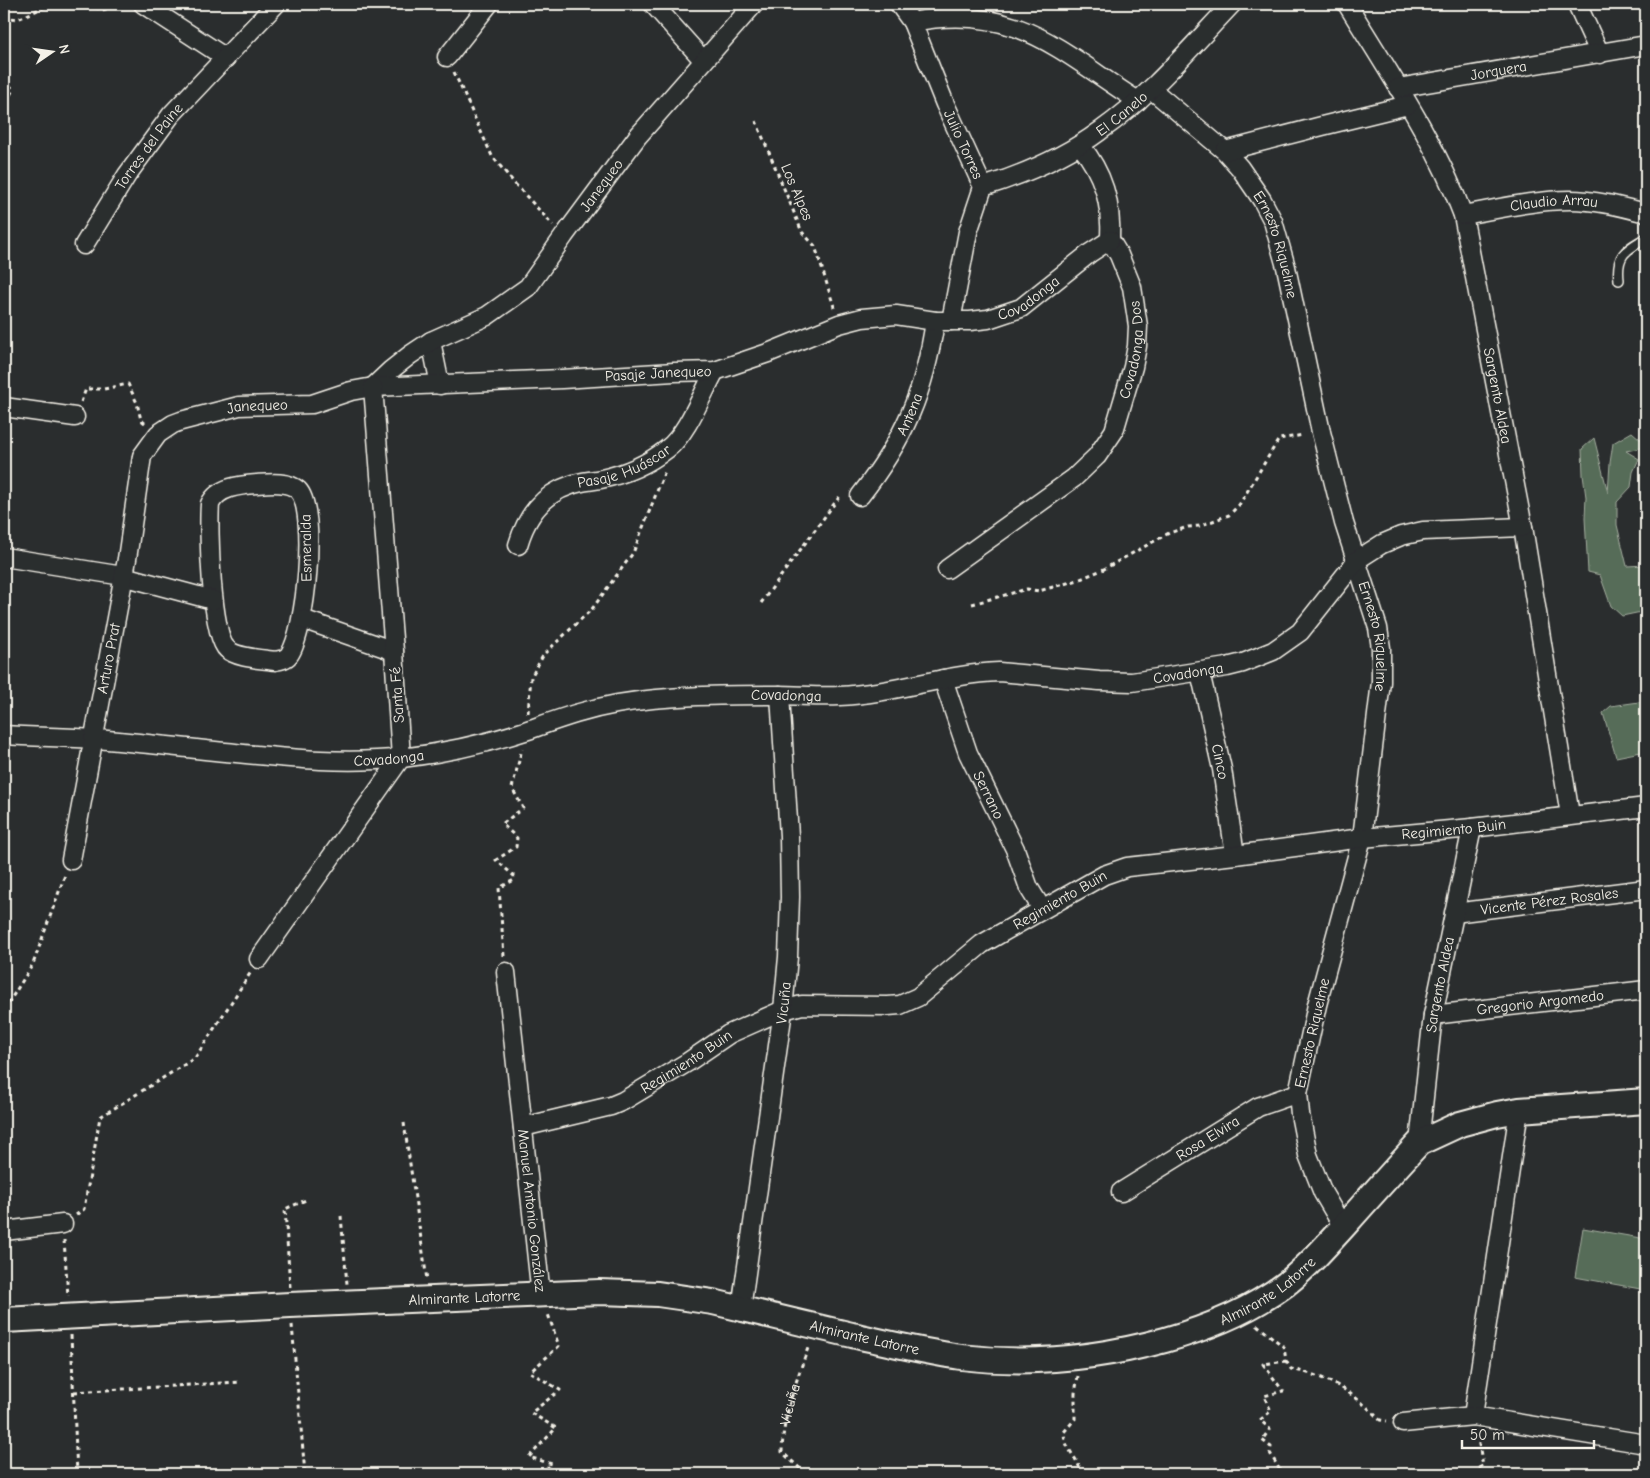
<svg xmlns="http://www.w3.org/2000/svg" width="1650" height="1478" font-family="'Comic Neue',sans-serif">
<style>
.green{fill:#566c58;stroke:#a5aea0}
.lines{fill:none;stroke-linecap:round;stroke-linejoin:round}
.service-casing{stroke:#f4f1e8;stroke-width:12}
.minor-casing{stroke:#f4f1e8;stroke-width:21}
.secondary-casing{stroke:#f4f1e8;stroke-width:28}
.path{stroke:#f4f1e8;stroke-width:3;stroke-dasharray:4 4;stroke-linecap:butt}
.service{stroke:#2a2d2e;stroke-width:9}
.minor{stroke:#2a2d2e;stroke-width:18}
.secondary{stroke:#2a2d2e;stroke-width:24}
.labels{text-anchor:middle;stroke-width:4;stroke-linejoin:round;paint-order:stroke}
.street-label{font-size:15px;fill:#f4f1e8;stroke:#2a2d2e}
</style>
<rect width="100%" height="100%" fill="#2a2d2e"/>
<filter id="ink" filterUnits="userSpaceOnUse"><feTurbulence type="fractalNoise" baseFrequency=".02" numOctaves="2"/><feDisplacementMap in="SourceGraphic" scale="10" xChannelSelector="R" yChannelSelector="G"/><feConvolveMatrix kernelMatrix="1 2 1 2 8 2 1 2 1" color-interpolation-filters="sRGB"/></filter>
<g filter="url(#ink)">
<path class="green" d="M1632,432l8,7 6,-1v9l-20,4 13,8 -6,13 -2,15 -14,15v23l10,41 19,-1v46l-24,5 -11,-10 -11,-31 -12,-3 -3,-54 1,-21 -3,-22 -1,-26 12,-11 14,55 2,-30 3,-20z
M1646,701v50l-30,6 -13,-44 8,-7z
M1583,1228l63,11v51l-71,-13z"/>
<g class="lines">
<g class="service-casing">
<path id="service" d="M1619,280c-3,-26 7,-30 27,-42"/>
</g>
<g class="minor-casing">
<g id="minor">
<path d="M143,4l83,54"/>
<path d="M653,4l51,57"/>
<path id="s2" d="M899,4l13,18 33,82 38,83 -15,45 -17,89"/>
<path id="s3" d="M1347,4c42,69 88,136 116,211l60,312 47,288"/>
<path d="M1577,4l23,50"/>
<path d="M912,22c103,-20 146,28 226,79"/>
<path d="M447,57l42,-53"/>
<path id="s4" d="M1398,88l248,-43"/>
<path id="s5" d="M1151,89l74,62 15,17 22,32 11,21 13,46 35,165 23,91 34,105 3,20v34l-19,156 -45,167 -19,88 2,21 8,41 15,38 20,34"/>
<path d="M1080,145c23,28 32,58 30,95"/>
<path d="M1225,151l97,-25 86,-21"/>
<path id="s6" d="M983,187c42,-13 82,-30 117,-56 50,-35 90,-83 132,-127"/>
<path id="s7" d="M1463,215c35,-6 71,-15 107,-15 26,0 52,7 76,13"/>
<path id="s8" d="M84,245l43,-70 44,-60 105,-111"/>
<path d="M431,341l9,44"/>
<path id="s9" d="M373,387l18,-17 19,-15 21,-14 56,-25 41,-29 36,-51 74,-100 116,-132"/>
<path d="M4,407l71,10"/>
<path d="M257,484c13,-1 31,-3 41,6 20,20 8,142 -9,165 -3,4 -8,5 -14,6 -12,-2 -39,-3 -48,-12 -16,-13 -19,-121 -17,-145 8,-17 30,-19 47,-20z"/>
<path id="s10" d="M860,496c44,-56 65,-105 75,-175"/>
<path id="s11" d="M518,545c8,-28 25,-51 53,-60 10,-4 20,-4 30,-6 24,-5 47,-15 66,-30 20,-15 35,-55 48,-78"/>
<path d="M4,557l119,19 90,24"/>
<path id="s12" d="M947,569l127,-91 23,-22 17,-25 19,-64 4,-21 1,-20 -6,-39 -13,-32 -9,-15"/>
<path d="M302,619l92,32"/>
<path id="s13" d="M1200,672l22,97 13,86"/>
<path id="s14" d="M943,679l25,74 47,96 14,39 13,21"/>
<path id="s15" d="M4,735c30,2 60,2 91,4 40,3 80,8 120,12 63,6 124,14 187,7 41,-5 83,-14 123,-27 32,-11 58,-21 92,-27 52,-9 108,-9 161,-9 20,0 41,2 61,1 54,-2 106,-22 160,-24l100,9 33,1 95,-15 16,-4 30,-12 27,-19 57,-72 25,-16 19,-8 22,-5 100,-4"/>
<path id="s16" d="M71,860l56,-301 15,-103 16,-22 15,-10 8,-3 58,-15 73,-2 39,-13 22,-4 189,-8 112,-7 41,-1 53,-18 71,-29 23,-6 34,-3 39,6h35l18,-2 33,-11 69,-55 20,-13"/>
<path id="s17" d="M1454,913l192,-24"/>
<path d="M259,959l142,-201 -7,-107 -21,-264"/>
<path id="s18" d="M506,972l35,324"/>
<path id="s19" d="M1433,1015l213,-25"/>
<path id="s20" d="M523,1127l88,-21 12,-5 65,-39 41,-28 54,-24 19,-5 86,1 12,-1 18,-8 64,-53 122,-69 23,-8 108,-12 127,-17 110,-10 174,-21"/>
<path id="s21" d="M1419,1143l14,-128 39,-187"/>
<path id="s22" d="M1121,1192l137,-85 40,-14"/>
<path d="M4,1231l59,-7"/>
<path id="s23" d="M741,1309l42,-299 5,-53 2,-60 -1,-61 -9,-141"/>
<path d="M1473,1416l46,-306"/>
<path d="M1403,1423l70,-7 173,28"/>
</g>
</g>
<g class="secondary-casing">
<g id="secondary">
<path id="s24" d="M4,1320l286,-15 309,-13 59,2 55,8c47,11 93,22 139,33 36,8 72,17 109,22 67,8 138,1 204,-17 43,-12 85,-29 121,-56 22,-18 40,-38 59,-59 24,-27 49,-55 74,-82l41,-19 37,-10 22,-4 127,-9"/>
</g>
</g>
<g class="path">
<path d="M88,4l14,6 21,-6"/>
<path d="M4,17l14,2 33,-15"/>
<path d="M454,72l38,84 23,28 38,41"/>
<path d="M4,79l9,10 -9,19"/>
<path d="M756,121l46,111 13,14 20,64"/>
<path d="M81,402l5,-13h18l24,-5 9,19 4,17 5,4"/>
<path d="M761,603l79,-107h3"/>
<path d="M972,604l55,-15 12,2 39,-11 26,-11 65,-36 19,-6 11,-1 30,-11 10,-10 40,-66 25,-4"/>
<path d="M528,713l3,-36 13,-23 48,-45 41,-56 32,-82"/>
<path d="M504,956l-5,-68 15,-8v-4l-18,-16 20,-13 1,-9 -15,-14 21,-16 -11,-20 10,-39"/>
<path d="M4,1010l29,-46 32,-89"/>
<path d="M404,1123l23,157"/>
<path d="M76,1215l8,-6 16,-92 95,-59 56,-86"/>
<path d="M341,1216l6,68"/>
<path d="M64,1240l4,56"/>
<path d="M290,1287l-5,-78 21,-9"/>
<path d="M292,1325l13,149"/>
<path d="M1257,1325l27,22 2,14 -23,3 20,27 -19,5 7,15 -11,9 10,9 -8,11 9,7 -1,6 12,21"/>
<path d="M71,1335l6,139"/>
<path d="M1286,1361l5,8c39,8 62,23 89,51l7,1"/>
<path d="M1078,1376l-3,17v26l-11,13c0,18 16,27 17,42"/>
<path d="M74,1392l166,-10"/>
<path d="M540,1474l12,-10 -23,-7 27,-29 -25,-15 29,-23 -30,-18 29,-26 -11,-32"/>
<path id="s1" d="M806,1474l-24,-22c1,-38 15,-72 27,-107"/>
<path d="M1476,1474v-5l7,-3 -6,-32"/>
</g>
<use href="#service" class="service"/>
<use href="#minor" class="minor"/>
<use href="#secondary" class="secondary"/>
</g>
</g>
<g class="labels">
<g class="street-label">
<text dy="5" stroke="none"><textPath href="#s4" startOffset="102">Jorquera</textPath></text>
<text dy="5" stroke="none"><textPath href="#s6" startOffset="158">El Canelo</textPath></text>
<text dy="5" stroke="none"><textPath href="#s2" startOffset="155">Julio Torres</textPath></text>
<text dy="5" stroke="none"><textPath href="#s8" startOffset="118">Torres del Paine</textPath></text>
<text dy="5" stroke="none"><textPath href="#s9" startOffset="311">Janequeo</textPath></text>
<text transform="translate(797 192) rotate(67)" y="5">Los Alpes</text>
<text dy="5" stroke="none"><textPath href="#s7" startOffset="92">Claudio Arrau</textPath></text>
<text dy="5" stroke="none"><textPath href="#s5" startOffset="205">Ernesto Riquelme</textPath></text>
<text dy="5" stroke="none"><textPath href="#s16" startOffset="1332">Covadonga</textPath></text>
<text dy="5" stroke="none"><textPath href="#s12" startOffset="302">Covadonga Dos</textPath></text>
<text dy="5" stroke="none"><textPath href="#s16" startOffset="946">Pasaje Janequeo</textPath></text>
<text dy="5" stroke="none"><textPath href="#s3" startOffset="425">Sargento Aldea</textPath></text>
<text dy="5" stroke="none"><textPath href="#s16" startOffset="542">Janequeo</textPath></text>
<text dy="5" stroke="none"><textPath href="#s10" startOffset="96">Antena</textPath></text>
<text dy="5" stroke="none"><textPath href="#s11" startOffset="140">Pasaje Huáscar</textPath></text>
<text transform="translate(306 548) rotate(-91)" y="5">Esmeralda</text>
<text dy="5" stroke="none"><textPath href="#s5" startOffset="610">Ernesto Riquelme</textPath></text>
<text dy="5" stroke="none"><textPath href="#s16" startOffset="205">Arturo Prat</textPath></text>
<text dy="5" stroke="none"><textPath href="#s15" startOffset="1196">Covadonga</textPath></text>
<text transform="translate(397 695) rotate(-94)" y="5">Santa Fé</text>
<text dy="5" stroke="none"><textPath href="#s15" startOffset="791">Covadonga</textPath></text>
<text dy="5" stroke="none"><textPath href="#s15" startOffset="386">Covadonga</textPath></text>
<text dy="5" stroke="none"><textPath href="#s13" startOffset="92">Cinco</textPath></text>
<text dy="5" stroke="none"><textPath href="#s14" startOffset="125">Serrano</textPath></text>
<text dy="5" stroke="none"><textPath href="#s20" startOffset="1002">Regimiento Buin</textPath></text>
<text dy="5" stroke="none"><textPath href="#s20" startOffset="598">Regimiento Buin</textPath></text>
<text dy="5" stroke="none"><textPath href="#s17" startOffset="96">Vicente Pérez Rosales</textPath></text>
<text dy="5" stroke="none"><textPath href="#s21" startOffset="160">Sargento Aldea</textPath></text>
<text dy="5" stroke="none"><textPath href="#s23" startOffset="309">Vicuña</textPath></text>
<text dy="5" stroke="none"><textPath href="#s19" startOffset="108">Gregorio Argomedo</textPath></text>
<text transform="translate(1312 1033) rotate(-77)" y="5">Ernesto Riquelme</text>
<text dy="5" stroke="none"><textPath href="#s20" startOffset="178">Regimiento Buin</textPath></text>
<text dy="5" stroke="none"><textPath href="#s22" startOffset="102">Rosa Elvira</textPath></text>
<text dy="5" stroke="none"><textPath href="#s18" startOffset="240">Manuel Antonio González</textPath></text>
<text dy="5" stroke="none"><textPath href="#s24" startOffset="1285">Almirante Latorre</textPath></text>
<text dy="5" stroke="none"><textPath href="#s24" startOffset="461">Almirante Latorre</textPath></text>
<text dy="5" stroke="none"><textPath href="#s24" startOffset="866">Almirante Latorre</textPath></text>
<text dy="5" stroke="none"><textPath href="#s1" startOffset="81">Vicuña</textPath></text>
</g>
</g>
<rect width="1650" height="1478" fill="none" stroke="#2a2d2e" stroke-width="20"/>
<rect x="10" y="10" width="1630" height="1458" fill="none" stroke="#f4f1e8" stroke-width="2" filter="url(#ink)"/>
<g transform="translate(52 52) rotate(77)" stroke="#2a2d2e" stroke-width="4" paint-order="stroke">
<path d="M0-4L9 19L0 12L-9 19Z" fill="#f4f1e8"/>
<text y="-8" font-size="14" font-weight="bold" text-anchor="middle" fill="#f4f1e8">N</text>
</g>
<path d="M1462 1440v8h132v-8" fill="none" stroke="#f4f1e8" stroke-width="2.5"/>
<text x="1470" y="1440" font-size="15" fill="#f4f1e8" stroke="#2a2d2e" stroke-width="4" paint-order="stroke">50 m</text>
</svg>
